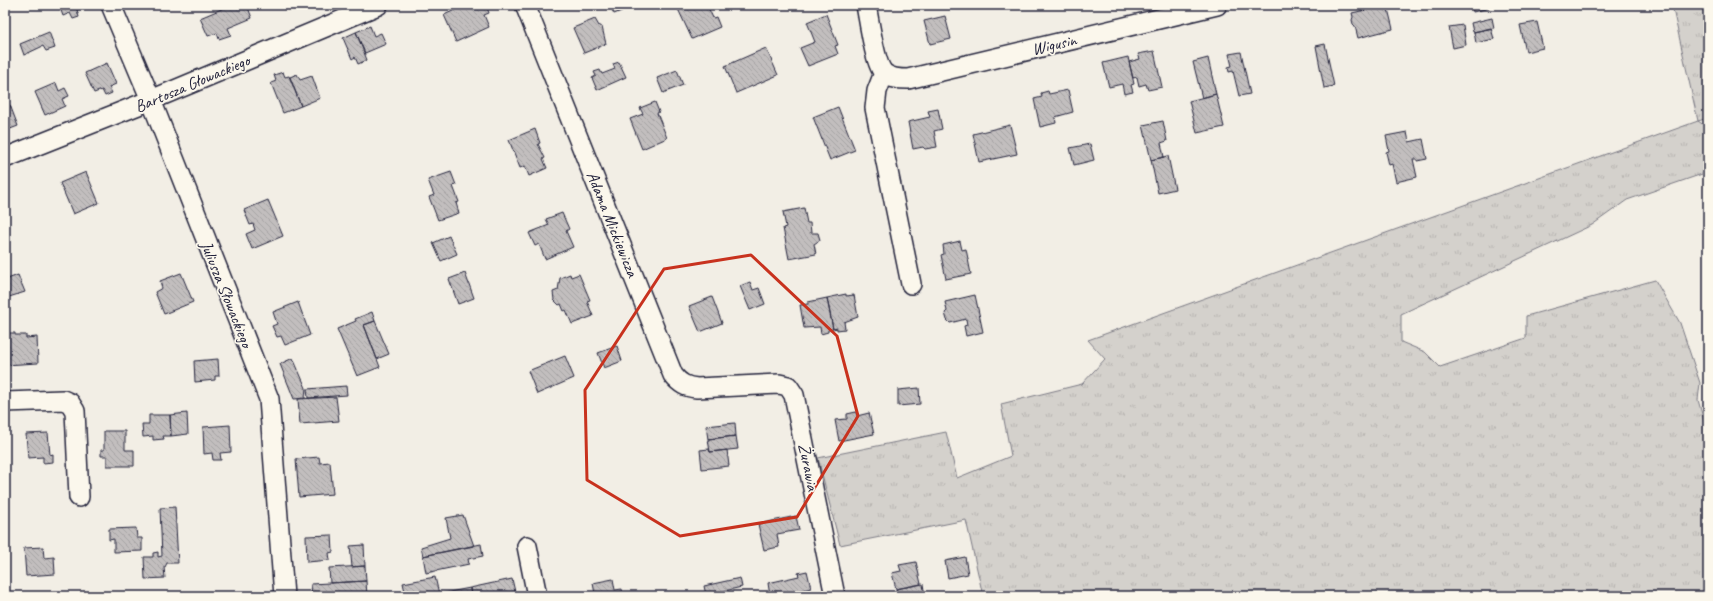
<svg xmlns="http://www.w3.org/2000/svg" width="1713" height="601" font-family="Caveat,sans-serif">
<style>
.grass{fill:url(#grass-tufts);stroke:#7b7a84}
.building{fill:url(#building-back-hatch);stroke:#22223b}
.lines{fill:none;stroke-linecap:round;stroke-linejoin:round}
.minor-casing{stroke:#22223b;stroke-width:22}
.minor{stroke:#fbf7ec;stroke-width:19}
.marked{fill:none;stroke:#c8321e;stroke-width:3;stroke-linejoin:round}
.labels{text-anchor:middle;stroke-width:3.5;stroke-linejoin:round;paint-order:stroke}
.street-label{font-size:17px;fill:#22223b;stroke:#fbf7ec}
</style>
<defs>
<pattern id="grass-tufts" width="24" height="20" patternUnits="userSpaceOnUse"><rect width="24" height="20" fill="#d4d1cc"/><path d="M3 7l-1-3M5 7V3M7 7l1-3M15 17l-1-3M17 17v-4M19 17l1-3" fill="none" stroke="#b6b3b0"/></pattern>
<pattern id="building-back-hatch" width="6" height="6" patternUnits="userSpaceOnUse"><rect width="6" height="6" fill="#c2bebe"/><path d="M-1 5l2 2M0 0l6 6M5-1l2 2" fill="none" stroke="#a6a3a4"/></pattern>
</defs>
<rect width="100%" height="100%" fill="#f2eee5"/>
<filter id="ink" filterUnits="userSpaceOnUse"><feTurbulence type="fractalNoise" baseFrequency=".025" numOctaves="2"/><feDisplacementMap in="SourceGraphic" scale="8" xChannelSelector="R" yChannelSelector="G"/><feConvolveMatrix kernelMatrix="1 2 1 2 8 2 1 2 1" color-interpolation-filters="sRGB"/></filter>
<g filter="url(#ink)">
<path class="grass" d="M1672,5h36v113l-10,3 10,7v44l-81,28 -35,25 -191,89v28l24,10 15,15 86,-29v-22l129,-36 25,43 20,60 -2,17 10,35v161h-725l-17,-76 -126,25 -22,-87 128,-26 11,46 54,-22 -10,-52 81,-20 23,-25 -17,-19 610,-219z"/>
<path class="building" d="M59,5h25l1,2 -8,3 2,7 -6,2 -3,-6 -7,3z
M231,5h16l5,13 -24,10 3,7 -12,4 -2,-6 -9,3 -8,-18z
M466,5h20l3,8 -5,2 5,12 -33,15 -12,-27z
M610,5h18l1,3 -15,6z
M688,5h19l6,13 3,-1 4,10 -28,12 -14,-30z
M1387,5l6,24 -35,9 -3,-12 -2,-2 -1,-4 1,-3 -1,-4z
M1472,5h17v3l-16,4z
M826,14l12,31 -3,1 3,8 -30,12 -8,-18 15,-6 -8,-20z
M945,16l6,23 -21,5 -6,-23z
M1492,18l2,10 -21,4 -2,-9z
M595,19l4,7 3,1 4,17 -22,9 -11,-25z
M1537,22l6,26 -17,4 -6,-27z
M1463,25l3,20 -13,3 -4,-21z
M370,26l4,10 7,-3 5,11 -21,9 -9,-21z
M1491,28l3,11 -18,4 -2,-11z
M49,32l6,16 -9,3 -3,-5 -19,9 -4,-11z
M356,32l11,28 -9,4 -3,-7 -3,2 -9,-21z
M1325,44l9,42 -10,2 -8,-42z
M766,48l12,27 -42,18 -11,-27z
M1154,51l8,36 -14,3 -2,-6 -7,2 -2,-9 -4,1 -4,-16 11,-3 -2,-5z
M1241,52l9,42 -11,2 -6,-25 -4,1 -1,-5 4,-1 -3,-12z
M1128,57l6,27 -3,1 2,7 -9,2 -2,-10 -13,3 -6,-24z
M1208,58l8,36 -14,4 -9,-36z
M619,62l7,15 -29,13 -5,-12 4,-2 -2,-4 6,-2 2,4 13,-5 -2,-5z
M107,63l9,21 -7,3 3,6 -7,3 -3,-6 -8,3 -9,-20z
M677,70l6,15 -20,8 -6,-15z
M283,72l2,5 4,-1 12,30 -18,7 -12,-30 5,-2 -2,-6z
M297,74l3,6 12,-4 8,22 -19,8 -11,-29z
M56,83l3,8 6,-3 4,8 -7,3 3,7 -20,9 -10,-23z
M1068,90l5,22 -18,5 1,6 -16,4 -6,-28 8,-2 -1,-4 7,-2 1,3z
M1216,94l8,33 -27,6 -8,-32z
M655,102l4,10 -2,1 10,25 -25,11 -12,-30 13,-5 -3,-6z
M10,105l8,21 -13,5v-24z
M838,107l17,43 -25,10 -17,-43z
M938,109l4,20 -8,2 3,16 -12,2 -2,-2 -10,2 -5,-27 22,-5 -2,-6z
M1163,121l4,20 -6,2 3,14 -13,3 -8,-35z
M1010,125l7,29 -38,8 -6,-28z
M535,129l5,14 -2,1 7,14 -2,1 4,9 -18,8 -4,-10 -5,2 -11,-28z
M1407,132l2,10 14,-3 4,20 -10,2v-2h-4l4,18 -21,5 -4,-18 -3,1 -3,-13 3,-1 -3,-15z
M1090,144l4,16 -20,5 -4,-17z
M1168,156l7,33 -17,4 -7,-33z
M86,172l13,31 -26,11 -13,-31z
M451,172l5,13 -3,1 6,16 -3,1 3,10 -21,7 -9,-23 5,-2 -6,-15z
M268,200l15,36 -31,13 -6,-15 9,-4 -2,-6 -3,1 -6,-15z
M804,208l3,15h3l1,10h7l2,7 -6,4 2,10 -27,5 -6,-31 3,-1 -3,-15z
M562,213l7,16 -3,2 7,16 -28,12 -6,-15 -4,2 -6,-13 20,-8 -3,-6z
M449,236l8,18 -16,7 -8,-18z
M960,241l2,9 4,-1 5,25 -25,5 -5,-24 3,-1 -1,-9z
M181,273l12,29 -29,12 -9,-22 7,-4 -2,-7z
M465,273l9,25 -16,6 -9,-25z
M570,274l1,3 8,-3 11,26 -3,1 6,15 -21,8 -6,-14 -2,1 -3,-7 -2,1 -5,-5 -1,-8 5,-2 2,-12z
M18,275l7,17 -16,5 -4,-11v-6z
M750,282l3,8 6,-2 6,16 -15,6 -10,-24z
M846,294v2l8,-1 4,22 -14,5 1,7 -8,1v-2l-4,1 -6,-31z
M975,295l8,37 -17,4 -2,-10 3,-1 -1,-6 -16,4 -3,-3 -2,-7 2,-2 -2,-9z
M712,297l10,26 -22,9 -11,-26z
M827,298l6,31 -5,1v2l-7,2 -1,-7 -16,1 -4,-23 8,-1v-2z
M298,302l12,33 -25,10 -4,-9 -4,1 -5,-11 5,-2 -4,-12z
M372,312l3,9 -11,4 16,42 -23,9 -20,-47 19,-8 -1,-2z
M375,321l14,33 -12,5 -13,-34z
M5,333h10v2h11v3l11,-1 1,26 -33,2z
M617,346l5,15 -18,7 -6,-15z
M565,356l9,22 -37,16 -9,-23z
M293,358l13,30 -1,10 -11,1 -14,-35z
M218,359l1,17h-4v4l-20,2 -1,-21z
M346,386l1,9 -39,3 -1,-9z
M919,388l1,16 -22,2v-16z
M336,397l3,24 -39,3 -2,-25z
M856,412l1,4 12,-3 5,21 -35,7 -4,-21 12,-1v-5z
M187,413l1,21 -17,2 -1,-21z
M149,415h21l1,21h-8l1,3 -11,1v-4l-10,1 -1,-13h7z
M735,423l1,13 -28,3 -2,-13z
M230,425l1,27 -11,1 1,7h-8l-1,-7 -8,1 -1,-27z
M104,431h21v19h9v16h-27v-10h-6v-6h3z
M48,433l2,22 3,-1v8l-10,1v-6l-15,1 -2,-24z
M736,436l2,13 -28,3 -2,-13z
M709,449l1,3 17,-2 2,16 -27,3 -2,-19z
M319,457l1,6 10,-1 3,32 -34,3 -3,-38z
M175,507l3,56h-11l-2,4h-1l1,11 -20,1 -1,-22h9v-4l5,-1v5l4,-1 -2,-48z
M463,515l11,31 -51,10 -2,-9 29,-9 -4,-20z
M796,516l3,14 -22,4 2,13 -15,3 -6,-26z
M136,528l1,10h5v13l-28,1v-13l-5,1v-11z
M332,535l1,17 -4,1 1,7 -23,2 -1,-26z
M481,544l2,12 -15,3 1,5 -43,9 -3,-17z
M364,545l1,21 -13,1 -2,-21z
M43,547l1,11 10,-1 1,17 -29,2 -2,-28z
M965,557l3,17 -20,4 -3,-17z
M916,562l5,22 -25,5 -4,-16 9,-2 -2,-6z
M365,566l1,15 -36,2 -1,-15z
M807,571l4,17 -33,8h-8l-2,-13 31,-7 -1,-3z
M435,577l4,17 31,-6 1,8h-65l-3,-13z
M740,578l2,9 -36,8 -2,-9z
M512,579l4,17h-45l-1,-8z
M613,579l2,11 7,-1 1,7h-33v-1l5,-1 -2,-11z
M366,581l1,15h-55l-1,-12z
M923,584l2,12h-28l-1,-7z"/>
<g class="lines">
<g class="minor-casing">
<path id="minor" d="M111,5l40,95 118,299 15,197
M525,5l148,370c7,9 13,12 24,13l82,-4 9,2 6,9 41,201
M866,5c3,15 9,60 18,68 7,6 16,6 24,6l309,-74
M884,73l-7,18 -2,17 36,176
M5,158l146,-58 227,-95
M5,402l58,-2 7,3 5,8 4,86
M527,546l10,50"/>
</g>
<use href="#minor" class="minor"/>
</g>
</g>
<path class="marked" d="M751,255l86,81 21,80 -61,101 -117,19 -93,-56 -2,-90 79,-121z"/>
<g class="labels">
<g class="street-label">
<text transform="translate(1054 44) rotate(-13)" y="6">Wigusin</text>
<text transform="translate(192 83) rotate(-23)" y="6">Bartosza Głowackiego</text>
<text transform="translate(613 224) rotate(68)" y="6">Adama Mickiewicza</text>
<text transform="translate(227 294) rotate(68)" y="6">Juliusza Słowackiego</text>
<text transform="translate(809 467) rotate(79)" y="6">Żurawia</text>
</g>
</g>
<rect width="1713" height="601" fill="none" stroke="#fbf7ec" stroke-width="20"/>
<rect x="10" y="10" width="1693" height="581" fill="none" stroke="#22223b" stroke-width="1.5" filter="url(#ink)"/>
</svg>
